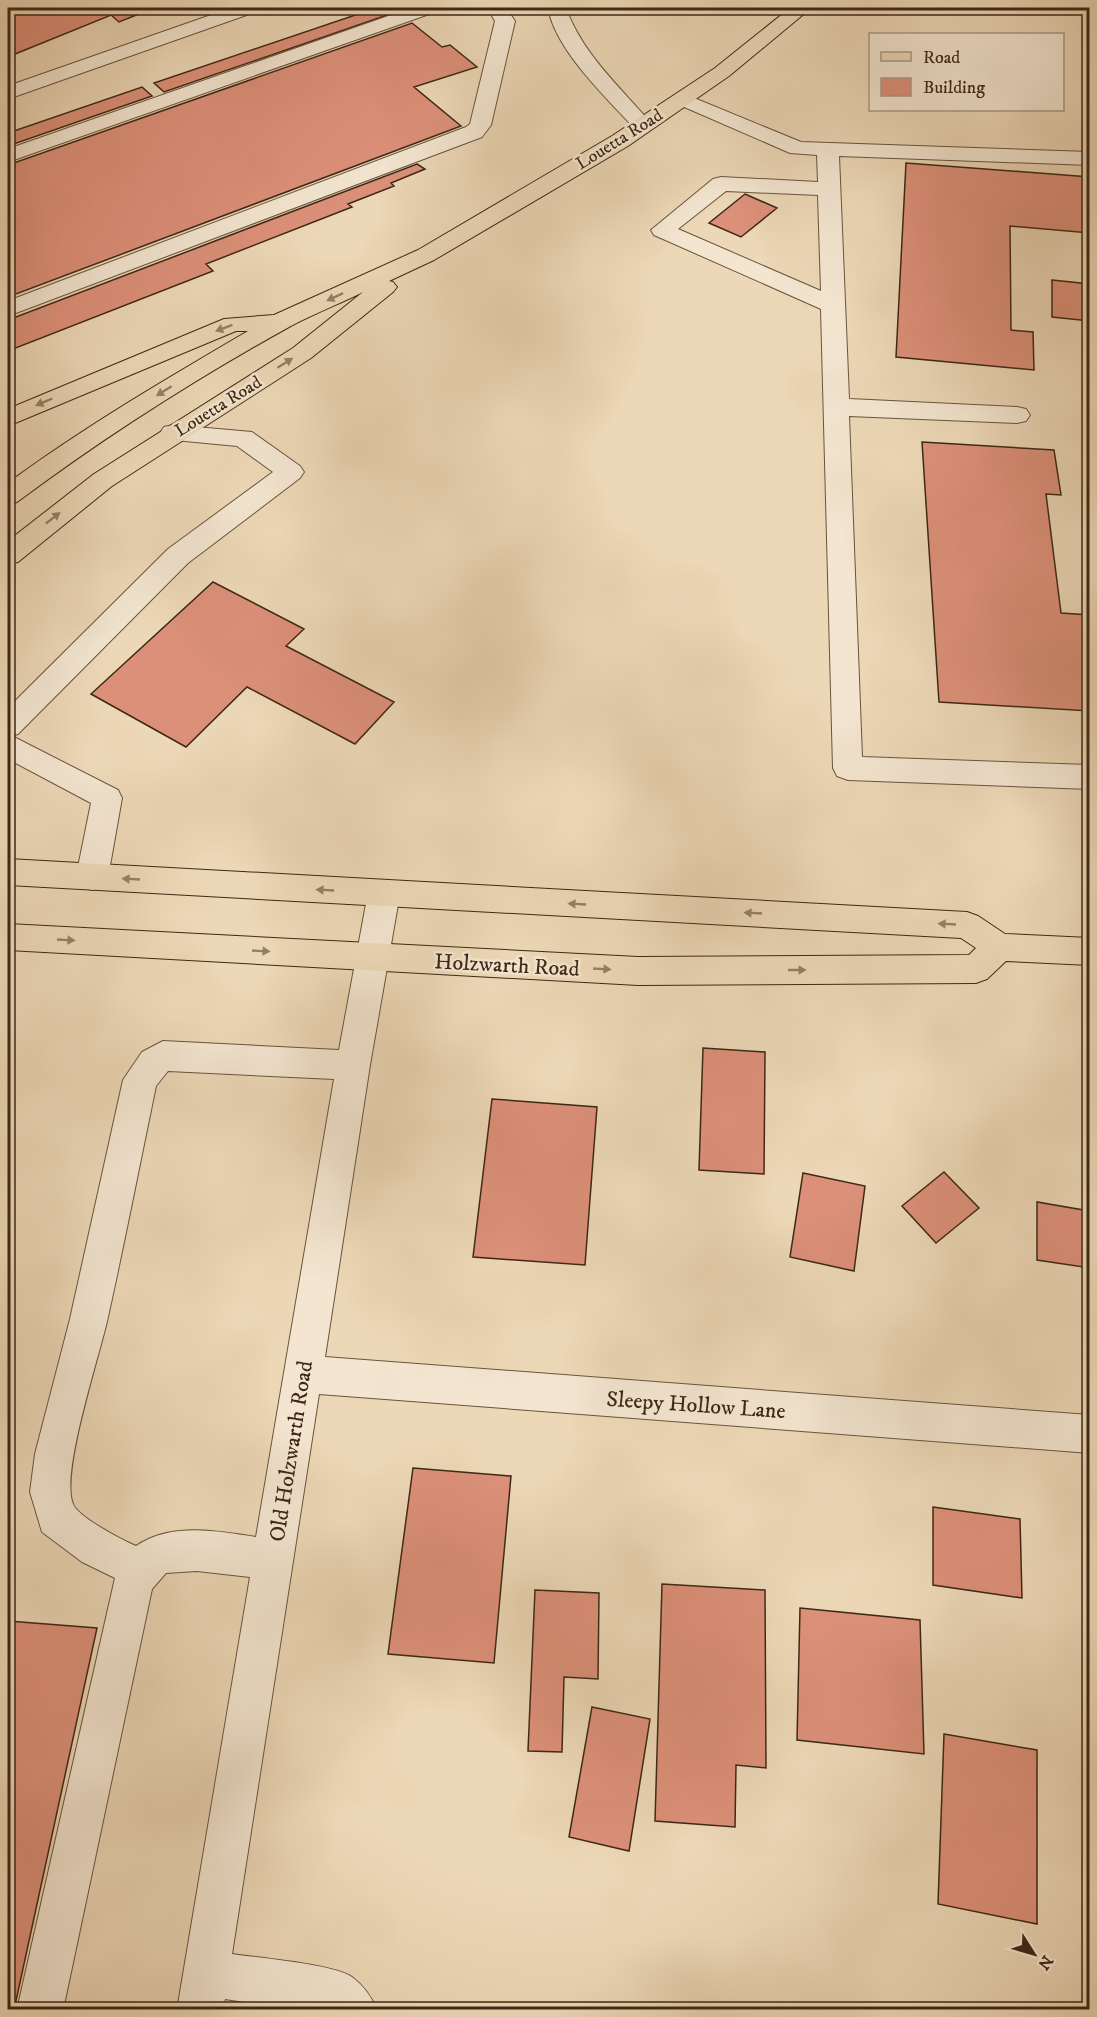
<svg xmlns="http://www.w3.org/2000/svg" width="1097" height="2017" font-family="'IM FELL DW Pica',serif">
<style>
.building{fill:#dc9079;stroke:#3d2815;stroke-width:1.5}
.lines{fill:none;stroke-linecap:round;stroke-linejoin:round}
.minor-casing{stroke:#69543d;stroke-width:2}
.major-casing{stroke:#3d2815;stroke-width:2}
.minor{fill:#f3e5d0;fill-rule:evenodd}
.major{fill:#ecd7b6;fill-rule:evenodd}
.oneway{fill:#948066}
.labels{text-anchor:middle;stroke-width:5;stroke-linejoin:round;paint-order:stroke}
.far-street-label{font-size:18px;fill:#3d2815;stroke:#f3e5d0}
.street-label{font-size:22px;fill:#3d2815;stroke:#f3e5d0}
</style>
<rect width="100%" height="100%" fill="#ecd7b6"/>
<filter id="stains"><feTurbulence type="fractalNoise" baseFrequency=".00333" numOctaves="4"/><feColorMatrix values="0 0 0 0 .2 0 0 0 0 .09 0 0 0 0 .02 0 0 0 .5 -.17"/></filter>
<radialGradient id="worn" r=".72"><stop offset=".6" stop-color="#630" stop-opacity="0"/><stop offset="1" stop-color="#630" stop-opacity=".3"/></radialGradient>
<path class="building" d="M8,8h146l-35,14 -8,-7 -101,41 -2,-2z
M376,8h11l6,5 -229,79 -10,-9z
M412,23l30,24 8,-2 27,22 -63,20 47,39 -453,171v-132z
M142,87l10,9 -144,50v-13z
M906,163l184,14v56l-80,-7 1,104 22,2 1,38 -138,-13z
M417,164l8,5 -34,14 3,3 -46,18 4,3 -146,57 7,7 -205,80v-31z
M745,194l32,14 -36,29 -32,-14z
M1052,280l38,4v37l-38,-4z
M922,442l132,8 7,45 -15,-1 15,119 29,2v96l-151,-9z
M213,582l91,47 -18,17 108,56 -39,42 -108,-57 -61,60 -95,-53z
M703,1048l62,4 -1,122 -65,-4z
M492,1099l105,8 -12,158 -112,-8z
M944,1172l35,36 -43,35 -34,-37z
M803,1173l62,13 -11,85 -64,-14z
M1084,1193l6,1v74l-53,-8v-58l47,8z
M413,1468l98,8 -17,187 -106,-9z
M933,1507l87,12 2,79 -89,-13z
M662,1584l103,6 1,178 -30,-3 -1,62 -80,-6z
M535,1590l64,3 -1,86 -34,-2 -2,75 -34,-1z
M800,1608l120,12 4,134 -127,-14z
M8,1621l89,7 -83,382h-6z
M592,1707l58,12 -21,132 -60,-14z
M944,1734l93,16v174l-99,-20z"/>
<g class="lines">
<g class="minor-casing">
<path id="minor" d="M231,8h27l-3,4 -247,87v-13z
M411,8h27l-3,4 -427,150v-13z
M487,8h19l9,13 -24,104 -9,12 -474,179v-15l458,-174 4,-3 25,-103z
M548,8h18c16,45 53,78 84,114l4,4 -4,4 -7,2 -7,-2c-30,-33 -80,-79 -88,-122z
M682,93l119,49 289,10v13l-251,-9 10,243 168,8 9,2 4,6 -4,6 -9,2 -168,-7 13,341 228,8v24l-242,-9 -11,-4 -4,-8 -12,-459 -167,-74 -3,-5 62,-51 8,-2 97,5 -1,-27 -27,-2 -115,-50 -3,-4 3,-4zM726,191l92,4 3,96 -143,-62z
M173,425l79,7 48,34 4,6 -4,6 -112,85 -170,171 -6,2 106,54 4,8 -14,79 -5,9 -11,4 -11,-4 -5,-9 15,-74 -83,-44v-51l160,-159 105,-77 -36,-26 -73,-7 -4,-6 4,-6z
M384,880l11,4 5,9 -30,172 -45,292 765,58v38l-771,-59 -87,560c26,4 101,10 120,23 12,9 19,19 25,33h-80l-72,-11 -2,11h-46l73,-433 -53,-6 -31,2 -14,16 -89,421h-46l98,-432 -33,-16 -40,-30 -12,-40 5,-38 35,-135 53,-239 19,-28 21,-11 176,9 29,-157 5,-9zM168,1071l166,8 -78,458c-39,-6 -85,-15 -120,9 -14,-6 -58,-29 -63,-42 -13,-31 27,-149 35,-187 17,-77 32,-154 48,-231z"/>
</g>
<g class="major-casing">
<path id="major" d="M790,8h21l-82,68 -101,70 -194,114 -45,21 4,1 4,5 -4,5 -82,66 -199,128 -94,76 -10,2v-23l86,-67 199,-126 70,-56c-24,12 -50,22 -74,35 -94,52 -186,111 -272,175l-9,3v-22c76,-56 158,-104 240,-152h-12l-228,95v-17l216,-90 50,-4 144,-65 194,-114 103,-68z
M8,859l959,53 11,4 27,18 85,4v27l-84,-4 -19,18 -11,4 -338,2 -630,-35v-26l630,33 331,-2 7,-7 -15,-10 -953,-53z"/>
</g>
<use href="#minor" class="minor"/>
<use href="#major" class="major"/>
</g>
<defs><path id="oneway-solid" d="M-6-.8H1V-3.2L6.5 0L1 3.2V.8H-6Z" transform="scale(1.5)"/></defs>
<g class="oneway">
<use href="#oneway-solid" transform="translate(335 297) rotate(155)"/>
<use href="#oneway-solid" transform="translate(224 328) rotate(159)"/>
<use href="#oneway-solid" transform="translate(285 363) rotate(-32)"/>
<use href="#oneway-solid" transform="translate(164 391) rotate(148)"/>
<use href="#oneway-solid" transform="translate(44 402) rotate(157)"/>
<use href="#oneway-solid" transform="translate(53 518) rotate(-38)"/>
<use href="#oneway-solid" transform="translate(131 879) rotate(-177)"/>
<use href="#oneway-solid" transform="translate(325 890) rotate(-177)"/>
<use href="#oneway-solid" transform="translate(577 904) rotate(-177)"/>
<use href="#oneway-solid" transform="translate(753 913) rotate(-177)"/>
<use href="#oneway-solid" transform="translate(947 924) rotate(-177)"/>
<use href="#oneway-solid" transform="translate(66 940) rotate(3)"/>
<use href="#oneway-solid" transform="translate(261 951) rotate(3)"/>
<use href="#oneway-solid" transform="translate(602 969) rotate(3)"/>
<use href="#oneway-solid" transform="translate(797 970)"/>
</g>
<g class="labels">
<g class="far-street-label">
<text transform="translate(619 139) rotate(-32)" y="6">Louetta Road</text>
<text transform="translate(218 406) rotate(-32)" y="6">Louetta Road</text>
</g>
<g class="street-label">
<text transform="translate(507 964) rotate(3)" y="8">Holzwarth Road</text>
<text transform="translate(696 1404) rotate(4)" y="8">Sleepy Hollow Lane</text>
<text transform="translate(290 1451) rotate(-81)" y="8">Old Holzwarth Road</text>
</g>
</g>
<rect width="1097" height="2017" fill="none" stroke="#ecd7b6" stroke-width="30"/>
<rect x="9" y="9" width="1079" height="1999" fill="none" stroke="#3d2815" stroke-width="3"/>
<rect x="15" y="15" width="1067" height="1987" fill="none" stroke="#3d2815" stroke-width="1.5"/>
<rect x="869" y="33" width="195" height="78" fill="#f3e5d0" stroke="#aa9985" stroke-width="1.5"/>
<rect x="881" y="52" width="30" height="9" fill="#ecd7b6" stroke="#aa9985" stroke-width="1.5"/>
<text x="923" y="63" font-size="18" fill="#3d2815">Road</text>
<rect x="881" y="78" width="30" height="18" fill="#dc9079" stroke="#aa9985" stroke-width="1.5"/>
<text x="923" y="93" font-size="18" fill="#3d2815">Building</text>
<g transform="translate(1034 1954) rotate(127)" stroke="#f3e5d0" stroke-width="4.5" paint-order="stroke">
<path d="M0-4.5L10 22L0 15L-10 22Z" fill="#3d2815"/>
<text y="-9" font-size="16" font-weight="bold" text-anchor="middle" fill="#3d2815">N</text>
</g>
<rect width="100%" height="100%" filter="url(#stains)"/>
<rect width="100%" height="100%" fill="url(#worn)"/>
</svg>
